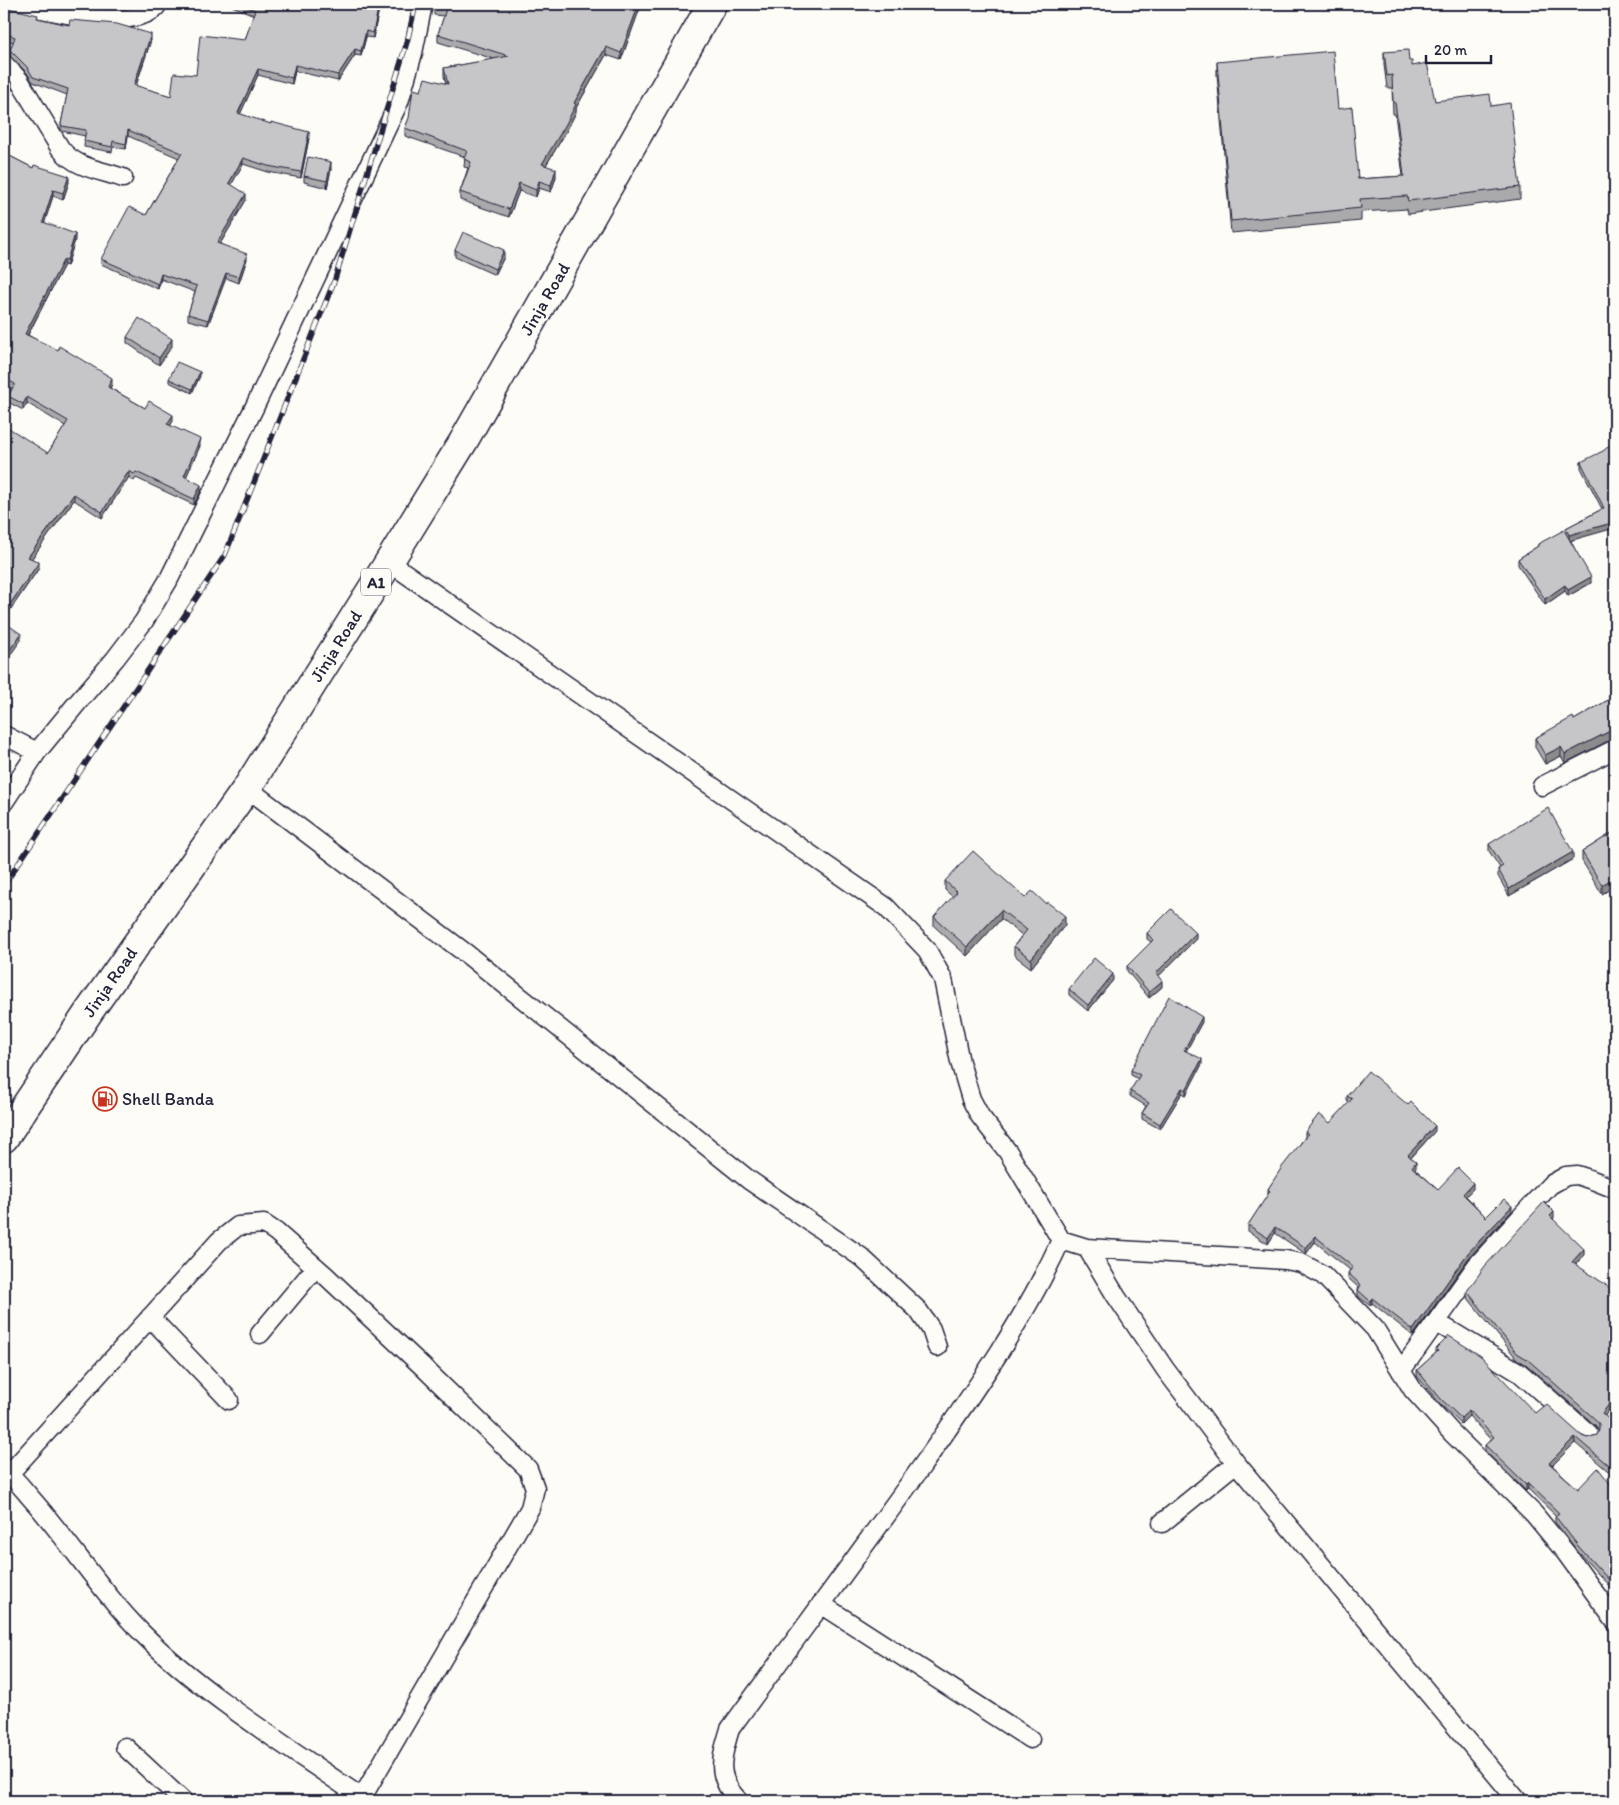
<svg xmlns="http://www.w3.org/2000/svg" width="1619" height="1805" font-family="Itim,sans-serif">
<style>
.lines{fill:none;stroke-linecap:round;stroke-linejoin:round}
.street-casing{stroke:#22223b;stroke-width:21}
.highway-casing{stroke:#22223b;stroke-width:31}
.street{stroke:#fdfcf7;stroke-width:18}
.highway{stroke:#fdfcf7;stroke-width:28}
.rail-casing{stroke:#22223b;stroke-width:5.5}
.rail{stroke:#fdfcf7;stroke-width:4;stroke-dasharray:11;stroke-linecap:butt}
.wall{fill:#aaaaac;stroke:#22223b}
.shaded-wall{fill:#8b8b8c;stroke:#22223b}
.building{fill:#c6c6c8;stroke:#22223b}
.labels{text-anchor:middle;stroke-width:5;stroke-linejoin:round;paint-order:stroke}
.shield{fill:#fdfcf7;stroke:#646373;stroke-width:1}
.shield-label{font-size:16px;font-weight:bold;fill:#22223b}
.street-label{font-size:18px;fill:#22223b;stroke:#fdfcf7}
.poi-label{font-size:18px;fill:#22223b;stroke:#fdfcf7;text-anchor:start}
</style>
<rect width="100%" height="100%" fill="#fdfcf7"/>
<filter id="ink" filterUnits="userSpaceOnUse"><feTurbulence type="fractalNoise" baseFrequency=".02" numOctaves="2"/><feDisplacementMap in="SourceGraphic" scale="10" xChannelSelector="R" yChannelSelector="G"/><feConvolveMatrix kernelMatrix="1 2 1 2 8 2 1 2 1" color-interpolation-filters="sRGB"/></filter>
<g filter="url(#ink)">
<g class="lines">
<g class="street-casing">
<path id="street" d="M9,4c31,5 130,31 149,0
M4,64l15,16 41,68c15,20 40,22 63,30
M389,562l497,345 41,43 16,29 17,83 11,37 9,17 28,36 53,88c-37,81 -88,153 -139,226 -63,88 -128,175 -192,263 -9,29 -15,48 9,72
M4,735l33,17 -33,50
M37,752l41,-50 37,-43 29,-38 24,-40 86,-173 145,-306 14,-49 10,-49
M1542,786l73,-37
M247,788l221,167 281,225 112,77 57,53 13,19 6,18
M1061,1240l26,8 29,48 49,73 71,94 282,338
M1087,1248l199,12 15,3 22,12 52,54 38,61 39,43 82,81 32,39 49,68
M150,1317l79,83
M1436,1322l84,51 69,61
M260,1334l56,-67
M1401,1371l76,-106 73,-80 16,-9 11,-1 18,6 20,8
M4,1469c12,10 22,24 33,36 36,42 67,90 106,129 63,63 146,113 219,164
M9,1474l210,-233 19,-15 26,-2 12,8 50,44 96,90 106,103 7,19 -5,20 -170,293
M1162,1523l74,-60
M821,1604l209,135
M125,1747l58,54"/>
</g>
<g class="highway-casing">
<path id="highway" d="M4,1138l86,-128 157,-222 142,-226 74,-120 249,-438"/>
</g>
<use href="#street" class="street"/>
<use href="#highway" class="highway"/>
<g class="rail-casing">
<path id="rail" d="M4,885l221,-330 110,-276 72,-237 9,-38"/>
</g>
<use href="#rail" class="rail"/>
</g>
<path class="wall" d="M119,4h20l-4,2z
M171,4h22l-2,6z
M227,4h153l-7,34 -7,-1 -5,19 -6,-1 -17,26 -43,-10 -3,13 -34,-9 -18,39 69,24 -8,40 -33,-6 -25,-8 -12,21 15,15 -26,44 27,15 -8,24 -13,-5 -18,47 -20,-5v-6l7,-22 -34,-13 -3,10 -57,-25v-5l45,-44 33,-57 -51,-22 -2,13 -13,-2 -1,5 -28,-5 1,-11 -23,-5 -1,-1v-6l6,-29 -34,-13 -6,-9 -17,-17v-6l3,-8 -9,-3v-32l34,11 113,22 -15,46 35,10 25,-21 49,-35 9,-25z
M640,4v4l-19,52 -15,-5 -30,53v4l-10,20 -20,33 10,12 -5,15 -12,-4 -3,9 -17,-6 -10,26 -49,-17v-8l8,-24 -4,-1 1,-10 -60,-21v-8l16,-37 25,-7 -2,-8v-8l50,-9 -56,-17v-8l6,-18 -10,-1v-8z
M1384,52l25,9 26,40 56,5 29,81v12l-112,15 -1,-5 -46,3v9l-130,12 -14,-158v-13l121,47 20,70 45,-3 -8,-62h-2l-1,-26h-5l-3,-23z
M4,153l29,15 36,14 -6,18 -10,-4 -9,27 31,17 -8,26 -3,-1 -36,70 84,49 -2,4 35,20 28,13 -3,5 30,20 -14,31 15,14 -7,14 -58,-27 -2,3 -5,-4 -27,41 -28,-18 -43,59 8,9 -35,51 44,-166 17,-27 -38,-23 -4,7 -15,-8v-6l4,-7 -8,-4z
M331,169l-4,19 -23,-6v-6z
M455,250l49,7 -9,18 -40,-18z
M127,337l45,9 -13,19 -32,-22z
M200,376l-8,17 -23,-11v-3z
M1581,462l33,49 -43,30 20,42 -23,13 -3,-5 -20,14 -27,-40v-6l20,-13v-2l28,-11v-5l36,-19 -21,-41z
M1615,696v44h-5l-45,23 -4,-7 -16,8 -10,-17v-9l39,-18z
M1615,831v55l-13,8 -20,-33v-9z
M1489,844l84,15 -64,37 -11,-20v-7l2,-1 -11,-17z
M945,881l80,17 40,27 -34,43 -17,-13v-9l8,-11 -21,-16 -34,37 -33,-30v-9l19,-20 -8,-7z
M1147,933l49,6 -38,37 4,11 -13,11 -22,-27v-5l24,-24 -4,-3z
M1113,980l-25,31 -19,-16v-6z
M1202,1022l-16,29 16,13 -16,31 -4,-2 -22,36 -18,-10v-6l4,-7 -16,-10v-5l8,-12 -7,-4v-5z
M1347,1096l88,35 -24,27 5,10 -1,1 23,20h35l-7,7 20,21 26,-6 -44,48 -55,77 -41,-33 -2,3 -12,-10v-6l1,-2 -11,-10v-5l2,-3 -35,-28 -9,12 -31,-21 -7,11 -20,-13v-6l20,-30v-6l37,-52v-5l25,-9 19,-20 -2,-2z
M1554,1218l-1,1 31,36 -8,9 29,152 10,9v50l-1,1 -39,-33 -23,22 26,24 37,1 -4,98 -32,-35 -24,-31v-6h1l-28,-27 -2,2 -41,-40v-6l6,-5 -22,-24 -8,8 -20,-19 -24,-29v-6l19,-17v-4l99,64 52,25 10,-3 2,-4 -3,-5 -69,-61 -10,-6 -50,-62v-6z"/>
<path class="shaded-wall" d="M379,4h1l-7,34v-5z
M639,4h1v4l-19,52v-7z
M366,31v6l-5,19v-5z
M151,34v6l-17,51v-6z
M606,47v8l-30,53v4l-10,20 -24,40v-8l32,-61z
M355,49v6l-17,26v-6z
M295,65v6l-3,13v-6z
M258,69v6l-20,44v-6z
M12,83v6l-8,20v-6z
M8,104v6l-4,10v-6z
M128,130v6l-2,13v-5z
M309,132v6l-8,40v-6z
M243,158v6l-14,25v-6z
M331,162v7l-4,19v-7z
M556,169v8l-5,15v-7z
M69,176v6l-6,18v-7z
M539,181v7l-3,9v-7z
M519,183v8l-10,26v-8z
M53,190v6l-10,32v-6z
M246,194v6l-29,49v-6z
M75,234v6l-8,26v-6z
M504,250v7l-9,18v-6z
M247,254v5l-8,24v-6z
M64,259v6l-39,75v-6z
M226,273v5l-18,47v-5z
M161,274v5l-3,10v-5z
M172,339v7l-13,19v-7z
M200,372v4l-8,17v-4z
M112,378v6l-4,9v-6z
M27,397v6l-4,7v-6z
M173,415v6l-6,10v-7z
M200,439v7l-16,36v-6z
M129,471v6l-27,41v-6z
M201,485v6l-7,14v-6z
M74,494v6l-46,64v-7z
M1615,522v6l-46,13v-6z
M39,562v6l-35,51v-6z
M1591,577v6l-23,13v-6z
M1565,585v6l-20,14v-6z
M21,634v6l-17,24v-6z
M1610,731v9l-45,23v-9z
M1561,747v9l-16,8v-9z
M1573,852v7l-64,37v-7z
M1615,877v9l-13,8v-9z
M1001,910v9l-34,37v-9z
M1065,916v9l-34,43v-9z
M1196,933v6l-40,40v-6z
M1113,974v6l-25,31v-6z
M1162,981v6l-13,11v-6z
M1202,1017v5l-18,33v-5z
M1202,1059v5l-16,31v-5z
M1182,1088v5l-22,36v-5z
M1435,1126v5l-27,30v-6z
M1416,1162v6l-4,4v-5z
M1473,1183v6l-10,10v-5z
M1512,1206v5l-44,48 -55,77v-6l55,-77z
M1554,1212v6l-4,4v-6z
M1275,1227v6l-7,11v-6z
M1315,1236v6l-9,12v-6z
M1584,1249v6l-12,13v-6z
M1372,1298v5l-2,3v-5z
M1615,1391v12l-13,16v-6z
M1469,1410v6l-8,8v-6z
M1575,1437v6l-26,26v-6z
M1528,1483v6l-2,2v-6z
M1615,1579v6l-4,3v-6z"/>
<path class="building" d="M240,4h139l-6,29 -7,-2 -5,20 -6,-2 -17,26 -43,-10 -3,13 -34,-9 -20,44 33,11v-2l38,10 -8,40 -33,-6 -25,-8 -14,25 17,11 -29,49 30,11 -8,23 -13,-4 -18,47 -20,-6 9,-28 -36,-12 -3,10 -57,-25 28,-52 17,8 36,-62 -54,-23 -2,14 -13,-3 -1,6 -28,-6 2,-11 -24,-4 -1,-2 7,-35 -35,-12 -6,-10 -17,-17 5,-13 -11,-4v-26l34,8 -1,3 32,7 1,-5 47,4 34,10 -17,51 37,11 3,-23 22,2 4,-40 45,5 10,-30z
M435,4h204l-18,49 -15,-6 -32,56 2,1 -10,20 -24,40 14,5 -5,16 -12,-4 -3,9 -17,-7 -10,26 -49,-17 11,-30 -7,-3 3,-8 -62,-23 4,-10 4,-29 8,2 4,-13 23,6 -4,-16 65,-12 -71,-22 8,-25 -12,-2z
M1408,50l1,11h3v5l15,-3 8,38 55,-7 1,12 19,-3 10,84 -112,14 -1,-5 -47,3 1,9 -130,13 -14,-159 116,-11 5,58 14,-2 6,72 46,-3 -9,-74h-2l-1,-27 -5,1 -3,-24z
M4,73l8,10 -8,20 4,1 -4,10z
M4,153l29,15 1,-3 35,11 -6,17 -10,-3 -10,32 32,12 -8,26 -3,-1 -39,75 33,16 1,-4 53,32 -4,9 37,21 4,-7 24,14 -6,9 33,15 -16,37 17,9 -7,14 -58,-27 -2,2 -5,-3 -27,41 -28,-18 -46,63 11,5 -35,51v-188l44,28 20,-32 -41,-24 -4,7 -15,-8 7,-12 -11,-6z
M308,157l23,5 -4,19 -23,-5z
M463,232l41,18 -9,19 -40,-19z
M139,318l33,21 -13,19 -32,-21z
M177,362l23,10 -8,17 -23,-10z
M1615,441v63l-2,1 2,8v9l-46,13 -3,-7 38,-20 -23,-46 22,-11z
M1564,530l27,47 -23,13 -3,-5 -20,14 -27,-40 20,-13v-2z
M4,622l17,12 -17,24z
M1615,696v35h-5l-45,23 -4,-7 -16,8 -10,-17 38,-21 1,3z
M1548,808l25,44 -64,37 -11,-20 5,-3 -14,-22z
M1615,831v46l-13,8 -20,-33z
M973,851l52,47 7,-7 14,13 1,-2 18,14 -34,43 -17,-13 13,-16 -26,-20 -34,37 -33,-30 23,-25 -12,-11z
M1171,909l25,24 -40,40 6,8 -13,11 -22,-26 26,-26 -6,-7z
M1094,958l19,16 -25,31 -19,-16z
M1169,996l33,21 -18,33 18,9 -16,31 -4,-2 -22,36 -18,-11 7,-10 -19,-12 10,-16 -9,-5z
M1368,1071l40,34 3,-3 24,24 -27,29 8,7 -4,5 26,22 20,-21 15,15 -10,11 23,23 18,-18 8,7 -44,47 -55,77 -41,-32 -2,3 -12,-11 3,-5 -13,-12 5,-6 -38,-31 -9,12 -31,-21 -7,11 -20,-13 22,-34 -2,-2 14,-22 26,-33 -3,-2 14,-18 11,9 22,-24 -5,-3z
M1544,1202l10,10 -4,4 34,33 -12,13 43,29v106l-13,16 13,12v44l-1,1 -39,-33 -26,26 29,26 20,-21 17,22v89l-4,3 -32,-35 -24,-31 4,-3 -31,-30 -2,2 -41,-40 9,-8 -25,-27 -8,8 -20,-19 -24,-29 21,-19 -2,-2 13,-13 32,20 54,57 11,-9 36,32 5,2 10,-3 2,-5v-6l-3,-4 -69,-61 -10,-6 -50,-62 18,-25z"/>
</g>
<defs>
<g id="fuel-ring" transform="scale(1.25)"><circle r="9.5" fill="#fdfcf7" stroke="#c8321e" stroke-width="1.5"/><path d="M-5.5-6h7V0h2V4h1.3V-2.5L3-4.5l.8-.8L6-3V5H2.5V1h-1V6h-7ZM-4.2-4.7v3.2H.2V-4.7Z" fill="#c8321e"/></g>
</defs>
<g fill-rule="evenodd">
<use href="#fuel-ring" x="105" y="1099"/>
</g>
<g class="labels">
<rect class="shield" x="361" y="568.5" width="30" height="27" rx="4"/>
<g class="shield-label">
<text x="376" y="588">A1</text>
</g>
<g class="street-label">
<text transform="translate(545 299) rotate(-60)" y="6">Jinja Road</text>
<text transform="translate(336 646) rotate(-58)" y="6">Jinja Road</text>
<text transform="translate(110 982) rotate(-55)" y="6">Jinja Road</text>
</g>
<g class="poi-label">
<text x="122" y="1105">Shell Banda</text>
</g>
</g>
<rect width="1619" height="1805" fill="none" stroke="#fdfcf7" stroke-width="20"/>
<rect x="10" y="10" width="1599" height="1785" fill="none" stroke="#22223b" stroke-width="2" filter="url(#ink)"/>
<path d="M1426 55v8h65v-8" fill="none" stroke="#22223b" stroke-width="2.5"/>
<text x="1434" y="55" font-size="15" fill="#22223b" stroke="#fdfcf7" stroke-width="4" paint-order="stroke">20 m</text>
</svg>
